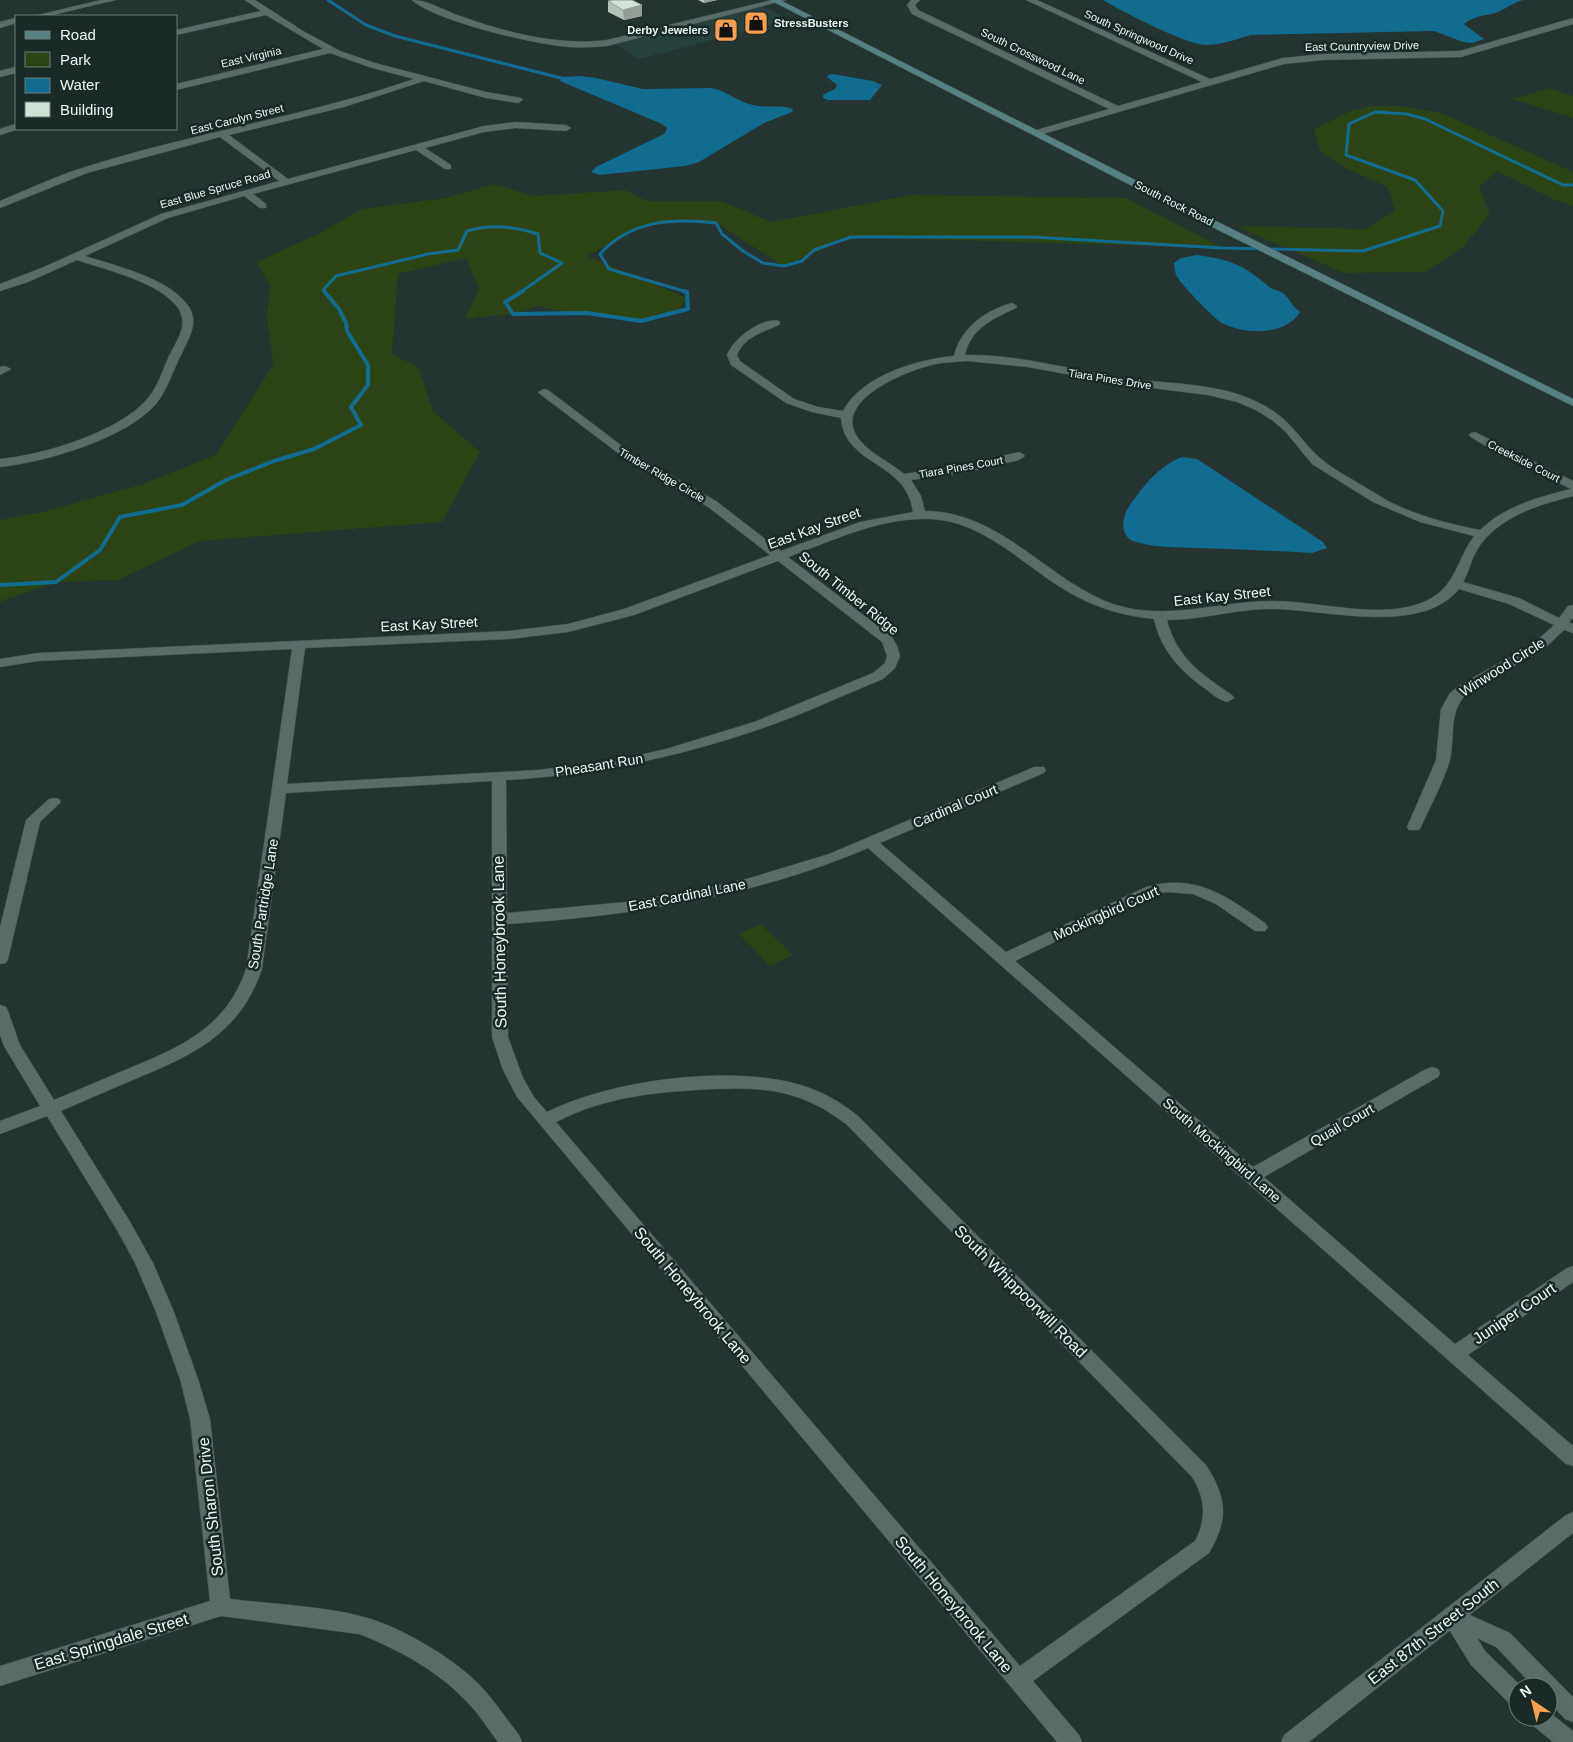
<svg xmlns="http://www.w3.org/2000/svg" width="1573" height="1742" font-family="Helvetica,sans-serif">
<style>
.built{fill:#26403c}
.green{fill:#2b4315}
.water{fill:#126c8f}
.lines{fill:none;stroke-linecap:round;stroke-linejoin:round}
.stream-far1{stroke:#126c8f;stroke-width:3}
.stream{stroke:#126c8f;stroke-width:4}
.minor-casing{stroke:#41514e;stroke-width:1}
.tertiary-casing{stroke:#41514e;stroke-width:1}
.secondary-casing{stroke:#41514e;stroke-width:1}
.minor{fill:#596c68;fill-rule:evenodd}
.tertiary{fill:#596c68;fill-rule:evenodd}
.secondary{fill:#568081;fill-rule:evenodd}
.wall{fill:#b4c2b9}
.shaded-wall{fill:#929e96}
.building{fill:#d1e2d7;stroke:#929e96}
.labels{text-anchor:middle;stroke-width:5;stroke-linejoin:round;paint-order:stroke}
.far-poi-label{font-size:11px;font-weight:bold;fill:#ecf7f5;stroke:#192a27;text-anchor:start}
.far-street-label{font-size:11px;fill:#ecf7f5;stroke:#192a27}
.street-label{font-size:14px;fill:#ecf7f5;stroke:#192a27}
.near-street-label{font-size:16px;fill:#ecf7f5;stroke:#192a27}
</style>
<rect width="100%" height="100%" fill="#233431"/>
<path class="built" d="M763,6l27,14 -151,39 -25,-15z"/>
<path class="green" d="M1550,88l23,8v22l-61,-19z
M1370,106h30l41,7 132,59v34l-20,-7 -56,-28 -18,16 11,27 -28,34 -37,24 -81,1 -108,-47 130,3 29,-18 -7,-24 -43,-19 -25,-17 -6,-22 35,-17z
M493,184l42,12 90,-6 22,11h74l51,21 139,-27 215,3 97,50 -372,-11 -67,29 -68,-43 -24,-3 -48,6 -57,30 100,42 -10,14 -36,9 -72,-8 -31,-7 -25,8 -48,5 14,-30 -13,-31 -68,16 -6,80 26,13 15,44 47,41 -38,70 -242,19 -82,39 -62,2 -56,20v-82l43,-8 100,-28 73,-29 57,-90 -6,-52 3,-27 -13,-24 63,-29 42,-24 84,-11z
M761,924l32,31 -23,11 -31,-32z"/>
<path class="water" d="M1103,0h421c-9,2 -14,6 -22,10 -12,7 -24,3 -38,14l20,15 -12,4 -9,-1 -29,-11 -183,4c-14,4 -30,10 -45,10 -19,0 -85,-34 -103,-45z
M832,74l41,7 9,4 -12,15h-42l-5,-2v-3l12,-6 2,-4 -10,-8 1,-2z
M580,76l16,2 47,11 68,-1c14,2 24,12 38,16 15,5 30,0 44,5l-1,3 -28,11 -65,39 -14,4 -86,9 -8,-3 5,-5 68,-33 3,-6 -5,-4 -102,-43 2,-4z
M1197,255c34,5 45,9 71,31 4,4 13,4 17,9 6,6 8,12 15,17 -15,24 -55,23 -78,11 -9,-5 -42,-40 -46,-48 -1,-4 -2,-8 -2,-12l7,-5z
M1182,457l15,2 126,83 4,6 -15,5c-38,-2 -76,-4 -114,-5 -21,-1 -45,0 -65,-7 -14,-6 -11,-26 -3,-36 14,-20 29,-39 52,-48z"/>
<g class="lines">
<path class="stream-far1" d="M328,0l38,25 29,11 166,42
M325,292l-2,-2 13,-14 92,-22 30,-4 9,-19c24,-7 47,-5 71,3l2,19 22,10 -41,29
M687,292l-78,-23 -9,-15c31,-34 73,-36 116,-31l6,11 21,17 20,12 21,3 18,-5 12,-11 37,-13h181l191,11 140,3 77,-25 3,-15 -28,-31 -69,-25 3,-31 26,-12 32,2 18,5 138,66h10"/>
<path class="stream" d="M523,291l-18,11 8,12 74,-1 54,8 47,-12 -1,-17 -4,-1
M0,585l56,-3 44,-32 20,-33 62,-12 44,-25 48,-19 40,-12 47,-24 -10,-18 17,-22v-20l-21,-34 -1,-8 -7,-14 -15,-18"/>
<g class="minor-casing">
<path id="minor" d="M101,0h15l-68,16h-14z
M245,0h10l48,31 37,20 35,12 111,29 35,6 2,2 -5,3 -32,-5 -62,-17 -80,26 -115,28 59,44 196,-53 32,-4 50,3 5,3 -5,3 -50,-3 -32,4 -59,16 26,17v4h-6l-29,-19 -163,44 13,10v4h-6l-16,-12 -76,22 -83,38c31,10 85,22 104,51 10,16 0,31 -7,46 -9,17 -14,36 -26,51 -31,35 -110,58 -156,63v-8c43,-4 120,-27 148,-61 11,-13 15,-30 22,-44 7,-14 19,-30 8,-46 -18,-26 -72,-38 -101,-48l-49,22 -28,9v-7l44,-17 117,-53 118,-33 -59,-44 -133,36 -87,35v-7c23,-10 46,-20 70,-29 113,-38 232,-54 344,-93l-45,-12 -39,-14 -154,37v-6l147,-35 -57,-34 -90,20v-5l85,-19z
M412,0c17,0 34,12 51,17 45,16 96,29 144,23l165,-40h14l-179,46c-13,1 -25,2 -38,1 -32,-2 -135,-26 -157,-47z
M911,0h9l-5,5 3,5 200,96 84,-24 -176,-82h11l173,79 73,-21 40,-4 137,-3 113,-33v6l-112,33 -138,3 -39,4 -248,72 -3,-1v-4l76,-22 -197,-95 -5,-9z
M16,18v5l-16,5v-6z
M16,67v6l-16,4v-6z
M16,124v5h3l-19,6v-6z
M1012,303l5,3 -1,2c-23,11 -45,20 -51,47 52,-1 102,14 153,22 48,8 104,4 147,29 28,16 34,33 55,52 11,10 25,17 38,25 11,6 21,13 32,19 28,14 59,22 90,28 25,-24 58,-33 91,-41l-79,-39 -21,-13 -2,-2 2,-2 4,-1 98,49v15c-35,9 -76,21 -96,54 -6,10 -8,22 -14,32l56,16 40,20 9,-12 5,-1v13l-4,4 4,2v9l-9,-3 -21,20 -73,41c-23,19 -14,42 -20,68 -4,18 -21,50 -29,68l-2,3h-10l-2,-3 29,-67 5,-51 9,-16 10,-8 73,-41 21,-19 -45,-21 -50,-15c-40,49 -139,18 -194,20 -33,1 -65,11 -98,11 9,37 35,55 65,75l2,3 -7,4c-8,-2 -14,-7 -20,-12 -26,-18 -46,-39 -53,-71 -32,-3 -61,-12 -89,-29 -43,-26 -82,-69 -135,-71 -49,-2 -96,21 -142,38l104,80 5,9 3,10 -5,12 -12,11c-40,16 -79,35 -120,49 -84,29 -169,47 -257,52l1,133 119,-11 84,-15 40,-9 79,-24 205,-87h10l2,3 -2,3 -164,70 126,109 140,-65c50,-14 80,9 119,36l3,4 -3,4h-10l-39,-27 -23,-10 -26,-2 -12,2 -140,67 238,206 173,-98 6,-2 6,2 2,4 -2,4 -174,100 191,167 112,-76 6,-2v16l-105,73 105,91v20l-7,-2 -698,-616c-114,49 -238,68 -361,76l1,113 15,41 11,19 13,15c65,-32 180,-47 250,-28 23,6 42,17 61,32l348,349c21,33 23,54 3,88l-176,128 46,54 3,7h-25l-540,-645 -14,-27 -11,-33v-256l-206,12 -24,176c-22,65 -69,86 -127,110 -25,11 -50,21 -74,32l68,109 24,43 21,49 24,67 12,40 20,180c41,5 91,7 130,17 39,9 100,45 126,76 12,14 22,29 33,43l3,7h-24c-9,-12 -18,-26 -28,-37 -30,-33 -70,-55 -111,-71l-138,-18 -221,70v-20l210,-65 -20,-182 -10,-40 -24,-67 -21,-49 -18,-33 -70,-114 -47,18v-13l40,-15 -36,-60 -4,-11v-30l6,2 2,4 12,34 34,55c24,-10 47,-20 71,-30 53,-22 101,-41 121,-101l46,-320 -254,12 -38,6v-8l38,-6 471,-22 59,-7 56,-15 146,-54 -62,-48 -86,-51 -82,-62 -2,-2 6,-3 4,1 82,62 86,49 65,50 79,-29 53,-10c-1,-5 -2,-11 -4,-15 -14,-35 -65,-36 -68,-79l-29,-6 -26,-9 -55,-38 -4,-10c6,-16 34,-38 52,-34l1,2 -1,2c-16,7 -35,12 -42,30l3,6 54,38 24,8 25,4c18,-35 75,-52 111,-55 6,-27 31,-46 58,-53zM967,361l61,6 92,17 88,11 29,7 19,8 17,11 12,10 27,33 61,38 47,20 54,14c-18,25 -18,51 -48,65 -44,20 -106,0 -153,0 -57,0 -112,23 -168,0 -61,-26 -108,-90 -180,-90l-4,-15 -10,-16 57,-8 51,-12 6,-4 -2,-2 -4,-2 -51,12 -64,10c-15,-13 -40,-23 -49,-41 -17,-36 56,-64 81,-69 10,-2 21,-2 31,-3zM778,561l104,81 5,14 -2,7 -12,10 -119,49 -88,27 -44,10 -84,11 -251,14 18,-136 204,-9 59,-7 66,-17zM713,1089c54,-2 88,1 133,35l346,353c13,20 15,42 3,64l-175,125 -464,-544c51,-26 100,-30 157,-33z
M5,366l6,3 -11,6v-8z
M54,798l5,1 2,3 -21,20 -32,137 -2,4 -6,1v-37l26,-107 23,-21z
M1452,1607l58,26 63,64v25l-8,-3 -17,-18v-14h-14l-38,-40 -19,-9 8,13 37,36h-4v20l-8,-3 -39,-39 -26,-42 -3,-7 3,-7z
M1548,1711l25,20v11h-20l-22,-18 -3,-7h20z"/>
</g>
<g class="tertiary-casing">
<path id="tertiary" d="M1573,1512v21l-264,209h-28l3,-7 282,-220z"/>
</g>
<g class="secondary-casing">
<path id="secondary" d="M770,0h10l436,221 357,178v7l-365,-181z"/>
</g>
<use href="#minor" class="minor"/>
<use href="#tertiary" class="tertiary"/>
<use href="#secondary" class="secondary"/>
</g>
<path class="wall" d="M698,0h19l-13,3z
M608,1l34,4v11l-18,4 -16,-8z"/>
<path class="shaded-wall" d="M704,0h13l-13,3z
M642,5v11l-18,4 -1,-10z"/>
<path class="building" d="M613,0h19l10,5 -19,5 -15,-9z"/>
<defs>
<g id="shop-square" transform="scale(1.25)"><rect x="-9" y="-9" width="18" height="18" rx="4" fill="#fa9f4f" stroke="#192a27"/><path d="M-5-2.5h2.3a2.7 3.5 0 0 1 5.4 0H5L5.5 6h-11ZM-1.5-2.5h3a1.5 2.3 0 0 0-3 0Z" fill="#111"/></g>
</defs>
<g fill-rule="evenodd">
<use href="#shop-square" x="756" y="23"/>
<use href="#shop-square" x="726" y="30"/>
</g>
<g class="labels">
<g class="far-poi-label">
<text x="774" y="27">StressBusters</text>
<text x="708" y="34" text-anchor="end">Derby Jewelers</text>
</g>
<g class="far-street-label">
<text transform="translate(1139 37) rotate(24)" y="4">South Springwood Drive</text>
<text transform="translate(1362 46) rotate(-1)" y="4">East Countryview Drive</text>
<text transform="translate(1033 56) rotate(26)" y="4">South Crosswood Lane</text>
<text transform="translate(251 57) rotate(-13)" y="4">East Virginia</text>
<text transform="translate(237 119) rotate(-14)" y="4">East Carolyn Street</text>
<text transform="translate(215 189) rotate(-16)" y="4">East Blue Spruce Road</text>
<text transform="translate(1174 203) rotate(27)" y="4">South Rock Road</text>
<text transform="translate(1110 379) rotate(9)" y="4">Tiara Pines Drive</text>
<text transform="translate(1524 461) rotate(27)" y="4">Creekside Court</text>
<text transform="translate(961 467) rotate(-10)" y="4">Tiara Pines Court</text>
<text transform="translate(662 475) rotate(30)" y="4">Timber Ridge Circle</text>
</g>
<g class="street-label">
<text transform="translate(814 528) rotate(-20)" y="5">East Kay Street</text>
<text transform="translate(849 593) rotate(39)" y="5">South Timber Ridge</text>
<text transform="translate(1222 596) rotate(-6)" y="5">East Kay Street</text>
<text transform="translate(429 624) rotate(-3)" y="5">East Kay Street</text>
<text transform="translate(1502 667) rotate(-32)" y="5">Winwood Circle</text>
<text transform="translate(599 765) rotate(-9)" y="5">Pheasant Run</text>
<text transform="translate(955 806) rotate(-23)" y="5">Cardinal Court</text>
<text transform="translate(687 895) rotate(-11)" y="5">East Cardinal Lane</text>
<text transform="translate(263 904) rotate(-81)" y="5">South Partridge Lane</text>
<text transform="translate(1106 913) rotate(-24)" y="5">Mockingbird Court</text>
<text transform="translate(1342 1125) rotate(-30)" y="5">Quail Court</text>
<text transform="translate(1222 1150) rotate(41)" y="5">South Mockingbird Lane</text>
</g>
<g class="near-street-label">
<text transform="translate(499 942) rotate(-91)" y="6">South Honeybrook Lane</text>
<text transform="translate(1021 1291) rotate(45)" y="6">South Whippoorwill Road</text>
<text transform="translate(693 1295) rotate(50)" y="6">South Honeybrook Lane</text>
<text transform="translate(1514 1313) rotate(-34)" y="6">Juniper Court</text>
<text transform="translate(210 1507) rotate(-96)" y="6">South Sharon Drive</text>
<text transform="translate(954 1604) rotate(50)" y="6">South Honeybrook Lane</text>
<text transform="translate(1433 1631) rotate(-38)" y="6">East 87th Street South</text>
<text transform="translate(111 1641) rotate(-17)" y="6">East Springdale Street</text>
</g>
</g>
<rect x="15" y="15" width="162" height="115" fill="#192a27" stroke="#6d7c79"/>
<rect x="25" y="31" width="25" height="8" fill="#568081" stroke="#6d7c79"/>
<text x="60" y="40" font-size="15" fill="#ecf7f5">Road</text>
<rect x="25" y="52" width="25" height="15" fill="#2b4315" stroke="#6d7c79"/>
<text x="60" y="65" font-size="15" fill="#ecf7f5">Park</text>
<rect x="25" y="78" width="25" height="15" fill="#126c8f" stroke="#6d7c79"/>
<text x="60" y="90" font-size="15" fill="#ecf7f5">Water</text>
<rect x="25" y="102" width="25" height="15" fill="#d1e2d7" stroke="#6d7c79"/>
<text x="60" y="115" font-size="15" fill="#ecf7f5">Building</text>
<g transform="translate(1533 1702) rotate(325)"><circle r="24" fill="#192a27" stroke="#6d7c79"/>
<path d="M0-4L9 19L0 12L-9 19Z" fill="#fa9f4f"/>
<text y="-8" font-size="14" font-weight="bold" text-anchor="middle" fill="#ecf7f5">N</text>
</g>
</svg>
